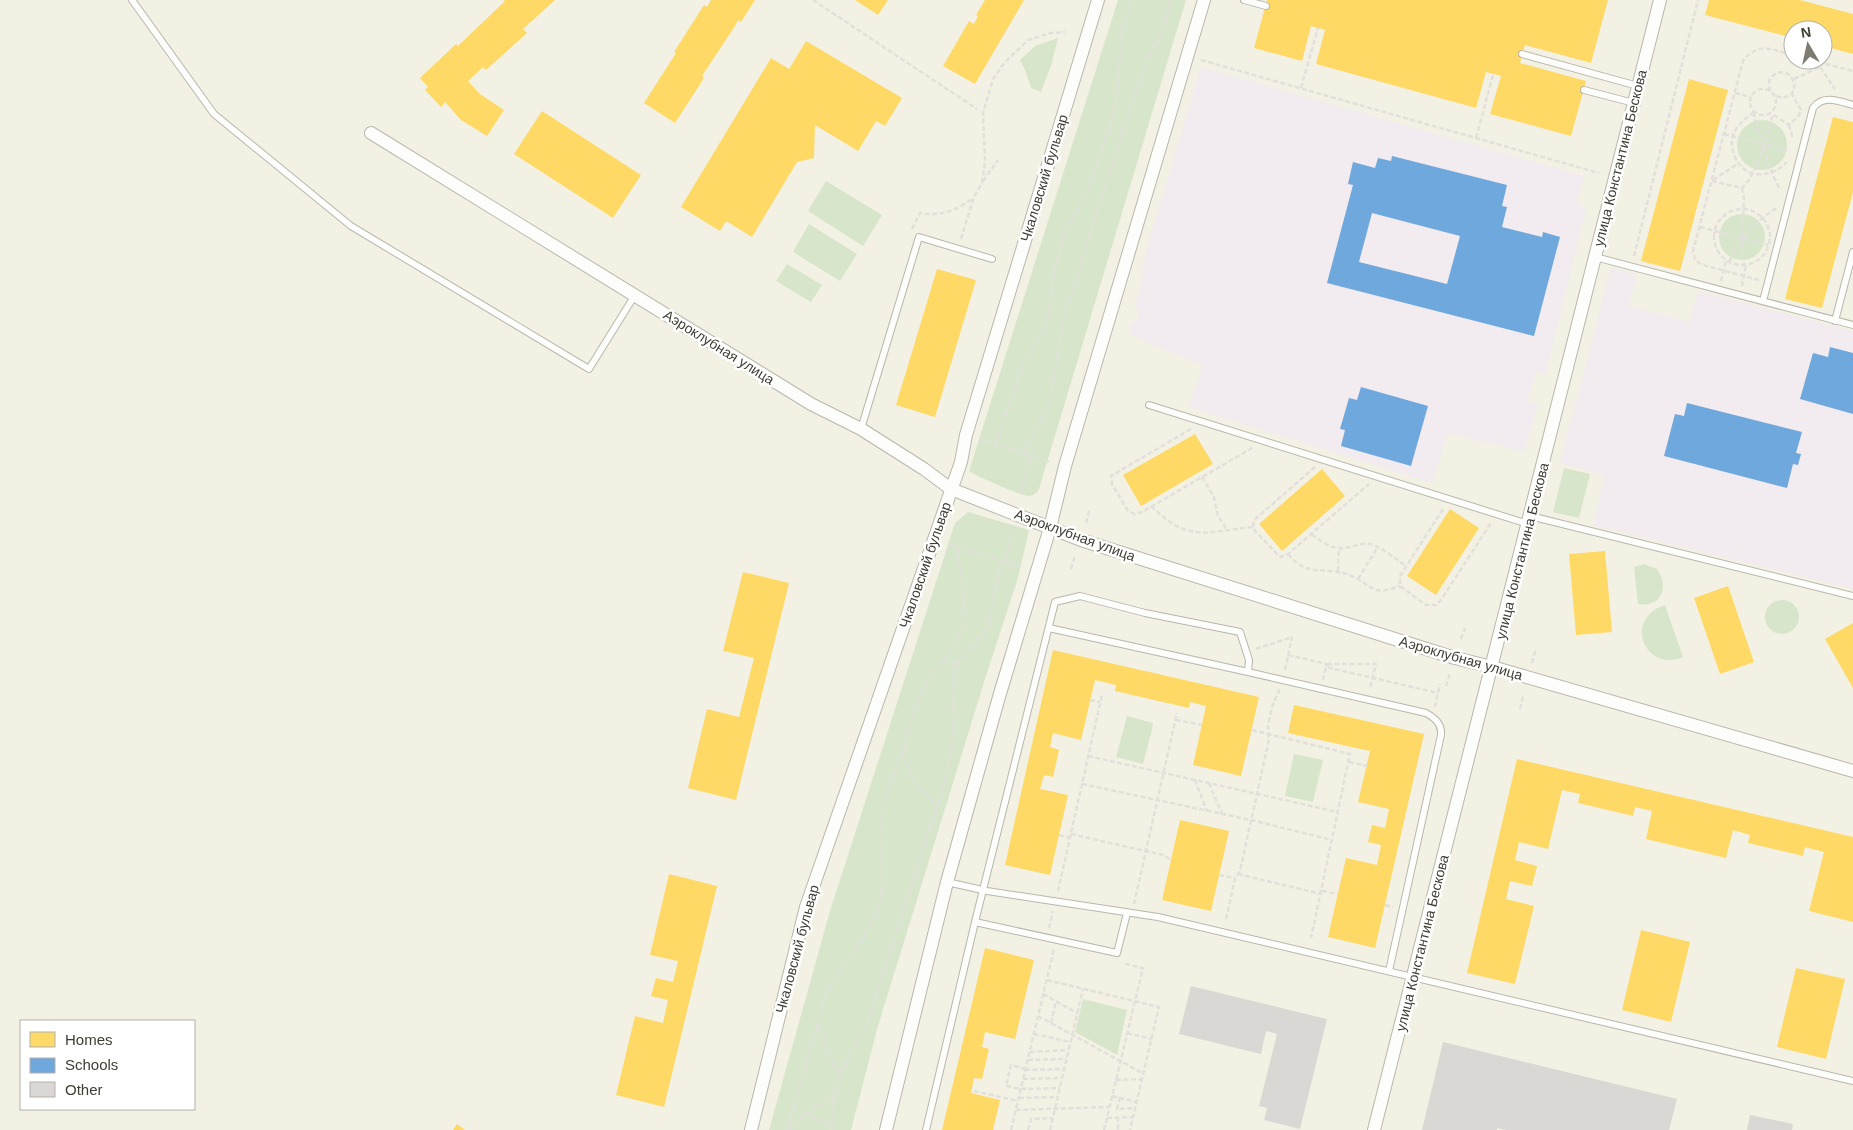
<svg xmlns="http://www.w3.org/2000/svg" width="1853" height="1130" font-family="Arial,sans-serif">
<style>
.education{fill:#f2ebf0}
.green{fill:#d7e5cb}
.homes{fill:#ffd966}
.schools{fill:#6fa8dc;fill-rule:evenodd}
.building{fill:#dbd7d5}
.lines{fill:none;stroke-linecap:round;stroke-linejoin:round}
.service-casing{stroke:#b9b7ad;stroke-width:8}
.minor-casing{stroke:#b9b7ad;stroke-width:14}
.path{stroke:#e1e0db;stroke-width:2.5;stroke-dasharray:5 2.5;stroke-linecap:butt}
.service{stroke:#fdfdfb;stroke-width:6}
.minor{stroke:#fdfdfb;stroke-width:12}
.labels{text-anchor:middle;stroke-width:5;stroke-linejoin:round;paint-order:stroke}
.street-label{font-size:14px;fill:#3f3d33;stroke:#fff}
</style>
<rect width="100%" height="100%" fill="#f3f1e3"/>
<path class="education" d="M1201,67l383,109 -7,28 9,4 -40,166 -10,-2 -8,29 10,3 -14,48 -76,-19 -16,50 -244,-76 15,-41 -73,-31v-12l6,-1 3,-12 -4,-4 5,-17 6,-38z
M1611,268l26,7 -8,31 60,16 9,-31 155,40v258l-260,-64 12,-50 -45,-12z"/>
<path class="green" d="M1118,0h68l-147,489c-2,4 -5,6 -9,7 -8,1 -53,-20 -61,-25z
M1058,38l-7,28 -10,26 -10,-4 -6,-18 -5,-10 15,-14z
M1737 145a25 25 0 1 1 50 0a25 25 0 1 1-50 0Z
M826,181l56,34 -19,31 -55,-35z
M1719 237a23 23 0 1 1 46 0a23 23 0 1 1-46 0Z
M809,224l48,30 -17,27 -47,-29z
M787,264l35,21 -11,17 -35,-21z
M1564,468l26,6 -11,44 -26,-6z
M968,512l61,18 -11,48 -33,101 -107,347 -27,104h-82l61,-219 125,-388z
M1644,564l13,5c13,18 4,39 -19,35l-4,-37z
M1765 617a17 17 0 1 1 34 0a17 17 0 1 1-34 0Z
M1665,605l18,52c-39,16 -60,-39 -18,-52z
M1127,716l26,7 -1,7 -9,34 -27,-7z
M1294,754l29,6 -10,42 -28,-6z
M1083,999l44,11 -10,45 -42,-23z"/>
<path class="homes" d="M503,0h52l-32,29 4,4 -41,37 -3,-3 -15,14 12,13 24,16 -17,26 -26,-16 -16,-18 -4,5 -16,-17 3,-3 -8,-9 36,-34 2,2 47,-45z
M711,0h44l-14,22 -3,-2 -3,6 -33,50 2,2 -29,45 -31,-20 32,-50 -2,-1 30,-47 3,2z
M855,0h33l-10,15z
M985,0h39l-49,84 -32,-18 26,-45 5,3 4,-8 -2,-1z
M1267,0h341l-17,63 -66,-18 -5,18 66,18 -15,55 -81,-22 11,-38 -15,-4 -10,36 -160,-44 9,-34 -14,-4 -9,35 -48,-13z
M1709,0h91l53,14v40l-30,-8v-16h-30v8l-88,-23z
M806,41l96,57 -17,28 -9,-5 -18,30 -43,-26 -1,33 -17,4 -45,75 -26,-16 -6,10 -39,-24 90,-149 18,11z
M1689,79l39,11 -48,181 -39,-10z
M542,111l99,64 -28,43 -99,-64z
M1833,117l20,5v70l-31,116 -37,-9z
M937,269l39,11 -41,137 -39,-12z
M1195,434l18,30 -72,42 -18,-31z
M1322,469l23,27 -63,55 -23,-27z
M1450,509l29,19 -43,67 -29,-19z
M1605,551l7,81 -36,3 -7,-81z
M743,572l46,11 -53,217 -48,-12 19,-79 32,8 15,-59 -31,-7z
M1728,586l26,76 -34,12 -26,-76z
M1853,623v65l-28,-49z
M1053,650l206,47 -18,79 -48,-11 13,-59 -16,-4 -1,6 -74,-17 1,-6 -21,-5 -14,60 -28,-7 -3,14 9,3 -6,27 -9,-2 -4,14 28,6 -18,80 -45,-10z
M1294,705l130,29 -49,214 -47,-11 18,-79 31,7 4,-20 -13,-3 4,-17 13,3 4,-19 -31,-7 12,-51 -82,-18z
M1517,759l336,78v85l-44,-11 15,-59 -19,-5 -2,9 -55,-13 2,-8 -17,-5 -7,28 -80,-19 6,-28 -17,-4 -2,9 -55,-13 2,-9 -18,-4 -14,59 -29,-7 -4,18 22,6 -5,20 -22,-5 -4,18 28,7 -19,78 -48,-11z
M1180,820l49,11 -18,80 -49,-11z
M669,874l48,12 -53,221 -48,-12 19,-79 28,7 5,-23 -17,-4 5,-18 17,4 5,-21 -28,-6z
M1641,930l49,12 -19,80 -49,-12z
M985,948l49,12 -19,79 -30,-7 -3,15 7,2 -7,30 -8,-1 -3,15 29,7 -7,30h-51z
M1796,968l49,11 -19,80 -49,-12z
M457,1124l8,6h-12z"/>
<path class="schools" d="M1392,156l115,29 -5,21 5,1 -5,20 40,10 1,-5 17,5 -26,99 -207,-53 26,-98 -5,-1 5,-22 22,6 3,-10 13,3zM1372,213l88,23 -13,48 -88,-22z
M1830,347l23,6v61l-53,-15 13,-46 15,4z
M1361,387l67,19 -17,60 -70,-20 4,-16 -5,-1 9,-31 8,2z
M1687,403l115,29 -6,21 5,1 -3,11 -5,-1 -6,24 -123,-32 11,-42 9,2z"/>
<path class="building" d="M1191,986l136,33 -27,110 -36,-9 3,-12 -8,-2 18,-72 -11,-3 -5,23 -82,-20z
M1443,1042l234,57 -8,31h-163l-9,-2v2h-75z
M1750,1115l43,9 -1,6h-45z"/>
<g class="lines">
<g class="service-casing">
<path id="service" d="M132,0l82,114 137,112 238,143 46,-74
M1244,0l22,6
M1522,54l116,32
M1584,90l50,13
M1595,257l258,68
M1763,301l50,-193c10,-14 26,-7 40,-3
M1835,321l18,-69
M1149,405l379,119
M861,429l58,-192 73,22
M1530,516l323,80
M1049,628l199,44 178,41c9,5 16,11 15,22l-52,236
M947,882l40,9 171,26 695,164
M975,922l142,31 10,-40
M926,1130l49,-208 80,-320 25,-6 65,17 95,19 9,28 -1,12"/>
</g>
<g class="minor-casing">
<path id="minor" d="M371,133l440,271 50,25 63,40 27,20 130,51 374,118 37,9 361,104
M751,1130l55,-223 155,-445 5,-27 132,-435
M886,1130l61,-248 52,-185 51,-169 15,-62 139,-466
M1374,1130l286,-1130"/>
</g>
<path class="path" d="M813,0l164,109
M1201,60l398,113
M1811,60l42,11
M1816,61l19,28
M1794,79l26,-12
M1301,88l17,-60
M1750 102a13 13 0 1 1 26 0a13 13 0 1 1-26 0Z
M1770,91l-1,-10c5,-9 12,-11 21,-6l5,9 -3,10 -9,4 -8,-2
M1735,93l16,4
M1754,112v5l18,56 8,17
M1754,112c-8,6 -17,13 -21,23 -2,6 -1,13 1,19 8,26 37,25 53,8
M1774,115l15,10 10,-10 2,-5 -9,-16
M1789,125l4,14
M1724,134l66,17
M1476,138l17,-63
M1713,180l26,-17
M983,181l15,-21
M1712,181l30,7c16,-15 24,-52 31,-74
M1742,188l2,10 -2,40 2,27
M1714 237a28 28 0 1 1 56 0a28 28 0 1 1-56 0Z
M1700,227l68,18
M912,229l8,-16c21,4 37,-3 53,-15
M961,239l13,-42 8,-14 3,-21 -2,-49 10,-34 12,-17 23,-22 23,-7 14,-1
M1634,256l64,-256
M1729,262c12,-22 26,-42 48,-54
M1759,280l-56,-15c-7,-3 -9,-6 -10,-14l50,-190c15,-20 30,-11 50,-6
M1721,281l5,-20
M1742,286l4,-21
M1191,429l-80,47 1,8 16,27 7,3 7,-2 110,-64
M980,439l71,23
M996,444l28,-83 19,-30 6,-16 5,-45 12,-42 21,-36 24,-68 6,-29 5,-65 9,-30
M1023,453l19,-33 9,-24 14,-88 7,-14 27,-89 39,-119 9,-27 15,-26 8,-33
M1315,467l-61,53 -1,7 2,4 25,26 8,-3 81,-70
M1202,477l12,20 4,19 9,14
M1021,494l9,-39
M1151,506c38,37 54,26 102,21
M1443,509l-43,67v10l26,19h10l5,-5 50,-77
M1086,523l3,-12
M1312,534c12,10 22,17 38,13 8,-2 15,-5 23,-2 11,4 23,14 33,21
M949,544l71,23
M1288,554c20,25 36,11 61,21 10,3 18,12 28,15 8,2 16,-2 23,-4
M1005,562l8,-33
M1071,569l4,-13
M1338,571l1,-22
M1358,579l19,-31
M1461,639l4,-11
M1256,649l36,-12
M1288,655l39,9 -1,3 112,26
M944,658l12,7
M1532,663l4,-15
M1327,664h49l-6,25
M1285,670l7,-33
M1323,680l3,-13
M1446,686l4,-13
M1090,700l10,2
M1435,707l5,-23
M1520,709l3,-13
M1176,720l26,5
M1252,730l98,24 -39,184
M904,747c6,33 9,36 33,59
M1088,756l250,56
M1349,762l18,4
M1195,780l12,31
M1209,783l13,31
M1082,784l169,36 81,20
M1071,834l92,21 8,5
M1059,835l11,3
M1238,874l83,20
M1219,875l16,3
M1058,891l44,-196
M1322,891l16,3
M1134,904l43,-191
M1385,905l8,2
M1226,919l9,-40 5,-8 29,-132c-4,-12 4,-39 11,-50
M1049,928l4,-17
M1047,980l112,27 -29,123
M1043,994l34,19
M1038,1016l106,58
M1051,1023l5,-22
M818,1024l11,32 11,17
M1127,1033l25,6
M1034,1034l36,8
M1030,1052l38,-2
M1028,1060l38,-1
M1026,1069l-15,-4 -5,21 15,3 39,-1
M1025,1070l39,-1
M1023,1079l39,-1
M1116,1080l26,-1
M974,1091l44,10
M1112,1096l25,6
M1120,1097l-3,12 18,-1
M1019,1098l38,-1
M1016,1110l93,-3
M805,1114l27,12
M1118,1117v13
M1107,1118l26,-1
M787,1130l39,-137c15,-27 41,-55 51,-83 12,-32 1,-72 7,-105 5,-21 14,-41 21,-61 6,-18 10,-37 18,-54 9,-22 34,-40 39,-64 5,-26 -2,-54 -5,-79
M790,1130l15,-16 30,-19
M832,1130c-1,-43 10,-66 33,-101l81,-251 9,-49 -2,-31 3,-33 32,-38 13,-66
M1011,1130l43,-181
M1028,1130l3,-11 22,-1
M1050,1130l33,-141
M1104,1130l39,-162 -21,-5"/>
<use href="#service" class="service"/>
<use href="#minor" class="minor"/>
</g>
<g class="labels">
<g class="street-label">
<text transform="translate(1620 158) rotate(-76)" y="5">улица Константина Бескова</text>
<text transform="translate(1044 178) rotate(-73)" y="5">Чкаловский бульвар</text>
<text transform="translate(719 347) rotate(32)" y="5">Аэроклубная улица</text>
<text transform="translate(1075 535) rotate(20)" y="5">Аэроклубная улица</text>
<text transform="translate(1522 551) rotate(-76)" y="5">улица Константина Бескова</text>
<text transform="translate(925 565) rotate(-71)" y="5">Чкаловский бульвар</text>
<text transform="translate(1461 658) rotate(16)" y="5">Аэроклубная улица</text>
<text transform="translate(1422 943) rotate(-76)" y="5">улица Константина Бескова</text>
<text transform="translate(797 949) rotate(-75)" y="5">Чкаловский бульвар</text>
</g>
</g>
<rect x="20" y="1020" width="175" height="90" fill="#ffffff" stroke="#b2b1ad"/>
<rect x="30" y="1032" width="25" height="15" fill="#ffd966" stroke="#b2b1ad"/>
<text x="65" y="1045" font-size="15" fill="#3f3d33">Homes</text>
<rect x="30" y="1058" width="25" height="15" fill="#6fa8dc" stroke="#b2b1ad"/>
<text x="65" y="1070" font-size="15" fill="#3f3d33">Schools</text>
<rect x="30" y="1082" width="25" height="15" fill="#dbd7d5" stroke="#b2b1ad"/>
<text x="65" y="1095" font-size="15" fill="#3f3d33">Other</text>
<g transform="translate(1808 45) rotate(351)"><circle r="24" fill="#ffffff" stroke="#b2b1ad"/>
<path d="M0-4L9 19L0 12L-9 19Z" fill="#7e7c71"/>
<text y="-8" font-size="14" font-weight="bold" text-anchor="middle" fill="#3f3d33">N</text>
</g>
</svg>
